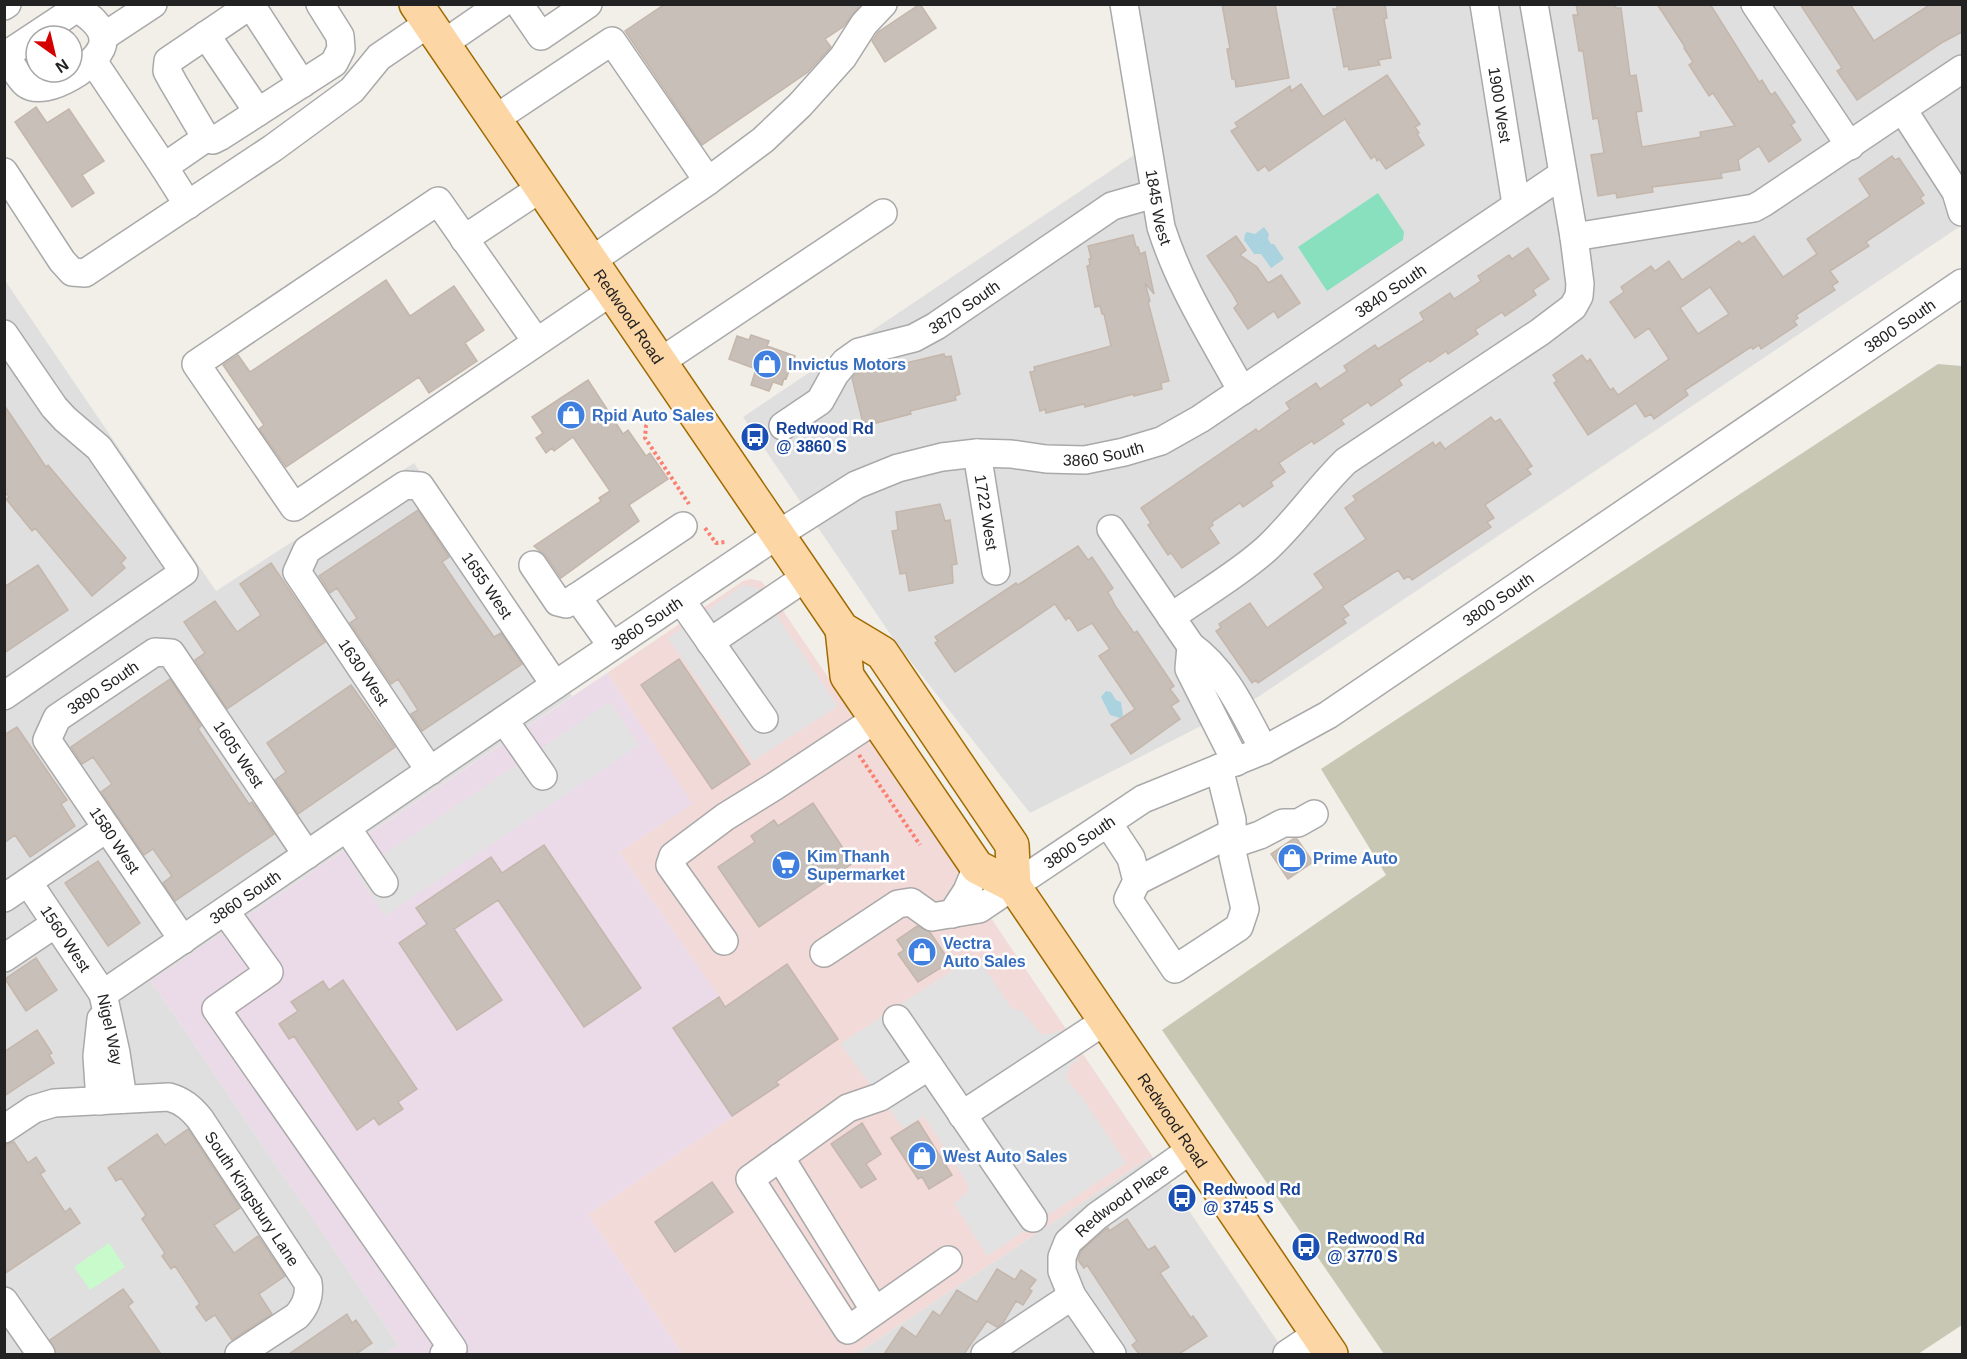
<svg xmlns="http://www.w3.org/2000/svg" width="1967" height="1359" font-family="Helvetica,sans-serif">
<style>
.residential{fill:#e0dfdf}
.commercial{fill:#f2dad9}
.industrial{fill:#ebdbe8}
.construction{fill:#c7c7b4}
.park{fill:#c8facc}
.pitch{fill:#88e0be}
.parking{fill:#e2e2e2}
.water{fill:#aad3df}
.building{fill:#c7bfb8;stroke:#c4b6ab;stroke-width:1.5;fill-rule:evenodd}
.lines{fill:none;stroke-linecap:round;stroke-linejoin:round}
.minor-casing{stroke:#a9a9a9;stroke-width:30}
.major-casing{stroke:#a06b00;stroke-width:36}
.path{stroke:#fa8072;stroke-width:4;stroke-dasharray:3 3;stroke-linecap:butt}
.minor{stroke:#fff;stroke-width:27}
.major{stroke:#fcd6a4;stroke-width:33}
.labels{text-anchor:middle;stroke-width:5;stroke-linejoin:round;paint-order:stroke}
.street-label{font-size:16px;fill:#222;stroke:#fff}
.shop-label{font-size:16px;font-weight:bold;fill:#366cbe;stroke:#fff;text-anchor:start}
.transit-label{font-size:16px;font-weight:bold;fill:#164399;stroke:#fff;text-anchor:start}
</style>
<rect width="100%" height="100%" fill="#f2efe9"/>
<path class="residential" d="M1113,5h849v220l-704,472 -228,116 -133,-169 -154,-227 391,-262z
M4,279l212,312 198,-128 158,233 -421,285 248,364 -13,9h-381z
M1152,1156l134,198h-430z"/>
<path class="commercial" d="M751,579l10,2 8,9 383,566 -296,198h-174l-94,-140 191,-129 -160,-233 73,-48 -85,-131 136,-92z"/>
<path class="industrial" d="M607,673l86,131 -74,48 161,233 -192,129 94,140h-296l13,-9 -248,-364z"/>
<path class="construction" d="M1938,364l24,2v959l-44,29h-534l-222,-324 224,-155 -65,-106z"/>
<path class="park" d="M109,1243l16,24 -35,23 -16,-23z"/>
<path class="pitch" d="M1378,193l26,39 -1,8 -76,51 -29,-44z"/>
<path class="parking" d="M743,585l15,3 80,118 -85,55 -85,-123z
M610,702l29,43 -254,171 -29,-43z
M976,955l36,54 9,1 20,24h11l7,-4 20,30 -8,4 -5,14 17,21 43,64 -139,93 -33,-53 13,-10 2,-7 -45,-70 -20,13 -64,-85z"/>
<path class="water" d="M1264,227l5,7 -1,5 3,5h3l10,15 -13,9 -10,-14h-7l-10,-14 1,-6 2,-2 8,2z
M1106,691l5,1 5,8 5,2 2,14 -3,2 -10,-3 -9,-18z"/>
<path class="building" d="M665,4h196l-18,23 -18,12 6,8 -23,25 -106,73 -77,-114z
M920,4l16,24 -51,34 -13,-21 6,-9z
M1222,4h53l14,74 -53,9 -1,-8h-3l-5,-30h3z
M1337,4h48l2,14 -3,1 7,39 -13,2 2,5 -31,5 -1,-4 -4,1 -11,-58h4z
M1576,4h39l1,4h5l9,68 6,-1 6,36 -6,1 6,35 59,-10 -1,-5 35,-6 -22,-33 -4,3 -20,-31 4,-3 -9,-14 1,-1 -28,-43h53l49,78 3,-2 9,15 4,-3 20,30 -4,3 10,15 -32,22 -10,-16 -21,14 2,10 -19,3 1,5 -70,9 1,5 -36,6 -1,-5 -18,3 -7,-41 13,-2 -6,-35 -5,1 -10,-68h-4l-6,-36h5z
M1800,4h50l24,37 57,-37h31v28l-19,10 -86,58 -20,-29 5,-3z
M1387,75l33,49 -5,3 4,6 -2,1 7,11 -38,24 -7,-10 -2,2 -2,-5 -4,3 -26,-40 -76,52 -4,-5 -7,5 -27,-40 7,-4 -3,-4 55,-37 1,5 10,-7 22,33z
M36,107l11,16 22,-14 35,52 -22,14 12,18 -22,14 -57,-85z
M1892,156l3,4 4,-2 25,37 -4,3 4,5 -58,39 3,4 -39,25 8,11 -6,4 3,4 -39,25 2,3 -4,3 3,4 -36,24 -2,-4 -6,4 -2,-2 -66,43 3,5 -34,24 -3,-5 -6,3 -9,-14 -48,32 -34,-52 3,-2 -4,-6 29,-20 5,7 3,-3 20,31 3,-2 5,7 51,-36 -20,-31 -14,10 -25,-36 14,-10 -3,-5 30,-21 4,5 14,-10 13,19 57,-39 3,3 12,-8 29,41 34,-23 -10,-15 63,-43 -11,-17zM1710,287l19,27 -31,20 -18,-26z
M1133,235l3,12h2l2,7 5,-2 9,42 -9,-11 5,18 -2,1 21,79 -8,2 1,6 -28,7v-2l-49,13 -1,-3 -38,9 -1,-4 -5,2 -10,-39 5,-1 -1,-4 77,-21 -7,-32h-2l-2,-8 -5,1 -8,-41 3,-1 -1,-6 2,-1 -3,-12z
M1236,236l10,14 -6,5 17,12 11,16 13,-8 19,28 -22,15 -4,-7 -26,18 -14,-21 4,-4 -6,-11 -25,-37z
M1528,248l21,31 -16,11 3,5 -31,21 -3,-4 -27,18 3,4 -30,20 -2,-3 -16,11 -1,-2 -30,20 3,5 -31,21 -3,-4 -27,18 3,4 -30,20 -2,-3 -33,22 6,9 -14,10 2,4 -30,21 -3,-4 -28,19 1,3 -4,3 10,15 -37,25 -11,-15 -3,2 -20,-30 3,-2 -10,-15 115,-79 2,3 32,-23 -4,-6 30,-20 4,6 27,-18 -3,-5 31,-21 3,4 46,-29 -4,-7 30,-20 4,6 27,-18 -3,-5 31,-21 3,4z
M386,280l24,36 44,-30 30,44 -19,13 12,18 -48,32 -10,-16 -133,90 -27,-38 5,-4 -41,-60 15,-10 12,17z
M751,335l18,6 -2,5 28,10 -9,23 -2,-1 -2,7 -9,-3 -4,9 -18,-6 5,-16 -27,-10 8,-23 12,4z
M944,354l1,3 6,-1 9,38 -5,2 1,4 -46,11 1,3 -35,9 -1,-3 -12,3 -11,-45 4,-4 7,-2v-2l35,-9 1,2 11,-1z
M588,380l35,54 5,-4 18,26 4,-3 18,26 -39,26 10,16 -78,57 -15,-22 -12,-10 67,-45 -2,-3 11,-7 -37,-54 -19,14 -2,-3 -6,5 -10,-15 7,-5 -11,-16z
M4,405l42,62 2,-2 78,93 -5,5 4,5 -33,28 -57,-68 -3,3 -26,-32 3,-2 -5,-6z
M1491,417l4,5 5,-3 32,47 -5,3 4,5 -46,31 9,13 -7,4 4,5 -79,53 -3,-4 -5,3 -6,-9 -56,36 7,9 -6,4 3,4 -88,60 -2,-3 -4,3 -36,-52 5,-3 -2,-4 31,-21 17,25 57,-40 -10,-14 52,-35 -21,-31 11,-8 -3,-4 80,-54 2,4 5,-4 5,7z
M940,504l5,17 5,-1 7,44 -5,1 1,18 -44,8 -3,-18 -6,1 -8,-43 6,-1 -2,-18z
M418,510l31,47 -7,5 30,44 22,31 7,-4 21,31 -100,67 -11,-17 7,-4 -20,-31 -7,5 -41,-61 7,-5 -20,-30 -7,5 -11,-17z
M1078,546l10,14 4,-3 21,31 -5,4 8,15 18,26 3,-2 37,55 -4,3 9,12 -8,5 9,13 -49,35 -20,-29 24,-16 -36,-53 11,-7 -18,-26 -14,8 -9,-14 -3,3 -11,-16 -100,68 -20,-29 3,-2 -3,-4 81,-54 2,2z
M271,563l54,79 -98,67 -32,-49 10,-7 -21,-31 31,-21 22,31 24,-17 -21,-31z
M38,565l30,45 -64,43v-66z
M679,659l71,105 -38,25 -71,-104z
M170,679l31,47 -3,3 51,75 3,-2 22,32 -99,67 -12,-18 9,-7 -19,-27 -9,6 -43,-63 11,-8 -19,-27 -11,7 -11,-17z
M351,685l44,62 -97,67 -23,-34 11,-8 -19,-29z
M17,727l50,73 -6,4 14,22 -45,31 -15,-22 -11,8v-108z
M813,803l40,60 -94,64 -41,-60 37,-25 -4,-6 23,-16 4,6z
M1293,839h4l16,23 -25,17 -17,-25z
M544,845l97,143 -57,39 -86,-127 -44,29 48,71 -45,30 -58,-87 28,-19 -11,-16 75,-51 11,16z
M98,861l42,62 -32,23 -43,-63z
M917,926l13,6 20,30 -32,20 -20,-28 6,-4 -7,-10z
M36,958l21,32 -31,21 -21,-32z
M787,964l51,75 -62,43 3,3 -47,31 -59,-88 46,-31 6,10z
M343,980l74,109 -19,13 5,7 -24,16 -5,-7 -17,12 -63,-94 -5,3 -10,-15 19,-13 -7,-9 32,-21 6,9z
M37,1030l15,23 -3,2 5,8 -50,33v-44z
M918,1121l34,54 -23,14 -7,-12 -4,2 -27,-41z
M862,1123l19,31 -15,10 10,15 -15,9 -30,-44z
M188,1129l52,79 -26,17 20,28 24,-17 27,40 -26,18 13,20 -40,26 -17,-25 -9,6 -10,-14 4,-3 -25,-38 -4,3 -9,-13 3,-3 -23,-34 4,-4 -25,-37 -5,3 -8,-13 49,-34 8,11z
M14,1142l14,21 8,-6 9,14 -5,3 25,38 5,-4 10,15 -76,51v-129z
M712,1182l21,30 -58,40 -20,-30z
M1127,1219l21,31 7,-4 14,21 -9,6 31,45 2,-2 14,20 -28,18h-40l-7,-9 5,-4 -50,-76 -3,3 -6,-8 3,-9 24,-21 3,-2 1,3z
M997,1269l18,11 6,-10 15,10 -7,9 3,2 -9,14 -7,-4 -13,22 -6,4 -10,-6 -23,33h-80l18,-27 14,10 17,-26 7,5 17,-26 20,12z
M123,1289l10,13 -5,4 33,48h-104l-7,-14z
M347,1314l5,9 4,-3 16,23 -16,11h-67z"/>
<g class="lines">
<g class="minor-casing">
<g id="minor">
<path d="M252,4l-84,57 -1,10 6,11 33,56 7,2 8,-4 113,-73 7,-14 -1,-13 -20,-32"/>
<path d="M519,4l22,32 47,-32"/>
<path id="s1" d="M1124,4l37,223c19,60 51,109 81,164"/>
<path id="s2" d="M1484,4l32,200"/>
<path d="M1534,4l40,233"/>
<path d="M1755,4l95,142"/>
<path d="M251,5l51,79"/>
<path d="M4,6l3,-2"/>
<path d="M206,35l52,77"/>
<path d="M103,37l50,-33"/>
<path d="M443,44l58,-40"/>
<path d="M4,54c6,7 15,25 22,30 20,15 77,-21 77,-43 1,-17 -20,-29 -32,-37"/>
<path d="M6,55l71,-47"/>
<path d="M93,61l71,106"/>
<path d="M1903,110l53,82 6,20"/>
<path d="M495,119l117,-78 96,140 -117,80"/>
<path d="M4,172l58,89 10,11 13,1 188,-125 79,-58 27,-33 50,-34"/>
<path d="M708,181l55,-41 37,-35 43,-48 21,-33 19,-20"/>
<path d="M188,205l-24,-38 42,-29"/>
<path d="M464,239l77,-51"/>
<path d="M4,334l50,73 11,12 34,29 85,124 -180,124"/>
<path d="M536,341l-98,-140 -242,163 98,143 318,-216"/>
<path d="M660,362l223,-149"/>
<path id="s3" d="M783,426l37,-25 15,-27 10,-12 14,-10 55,-14 22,-12 176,-120 42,-12"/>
<path id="s4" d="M977,453l19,118"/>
<path d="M1111,529l80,117c35,25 53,67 73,104"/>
<path d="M533,565l25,37 8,2 11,-7"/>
<path d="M681,600l83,119"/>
<path d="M1171,617c31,-22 66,-42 94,-67 30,-27 52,-61 81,-89l194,-129 33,-25 6,-11 1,-12 -6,-47 180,-29 9,-5 199,-134"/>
<path d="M710,642l96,-65"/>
<path d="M612,646l-35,-49 106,-71"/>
<path d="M1191,646l-2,23 47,93"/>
<path d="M504,720l39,56"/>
<path id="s5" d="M430,771l-133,-199 10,-22 98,-65 15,1 135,199"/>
<path d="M1108,823l23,35 6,23 -9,18 47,70 64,-42 6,-18 -12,-53 -1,-36 -13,-52"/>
<path d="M347,828l37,55"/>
<path d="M1233,844l27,-9 23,-12h15l16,-9"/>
<path d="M1137,881l95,-48"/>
<path id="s6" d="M28,882l75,112 13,59 7,46"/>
<path d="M4,898l103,-70"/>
<path d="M225,911l44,61 -53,37 237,340 -9,5"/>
<path d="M952,914l15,-23 10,-24"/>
<path id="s7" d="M183,940l-136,-200 10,-22 98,-66 16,1 136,202"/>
<path d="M724,941l-54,-76 3,-9 52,-39 50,-31 101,-67"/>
<path id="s8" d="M824,953l74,-49 13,-2 21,15 47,-8 164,-110 121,-49 64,-35 634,-432"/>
<path d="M4,958l51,-34"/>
<path id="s9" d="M103,994l452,-309 222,-150 79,-50 42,-17 44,-11 35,-4 34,1 35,5 39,1 39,-8 37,-11 39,-22 363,-245"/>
<path d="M897,1019l136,199"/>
<path d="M929,1066l-49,31 -32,11 -98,71 98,151 100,-70"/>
<path d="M100,1101l-3,-45 4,-37"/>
<path d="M962,1115l143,-94"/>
<path id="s10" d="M4,1129l30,-20 20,-6 115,-6c14,4 22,11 31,22l108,164c2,13 -2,23 -11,33l-58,38"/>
<path d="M780,1157l95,154"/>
<path d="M4,1301l37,53"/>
<path d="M985,1354l87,-58"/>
<path id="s11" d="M1112,1354l-40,-58 -10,-25v-14l6,-15 29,-26 95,-67"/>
<path d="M1287,1354l30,-20"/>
</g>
</g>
<g class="major-casing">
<g id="major">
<path id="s12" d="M416,4l426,625 40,24 130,192 2,41"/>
<path id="s13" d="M842,629l5,47 130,191 37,19 317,468"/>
</g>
</g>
<path class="path" d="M650,420l-4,6 -1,12 44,66
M705,528l11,15 9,-1
M859,755l61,90"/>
<use href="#minor" class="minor"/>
<use href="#major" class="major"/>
</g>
<defs>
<g id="shop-disc" transform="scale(1.5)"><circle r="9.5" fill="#3f7fe0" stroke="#fff"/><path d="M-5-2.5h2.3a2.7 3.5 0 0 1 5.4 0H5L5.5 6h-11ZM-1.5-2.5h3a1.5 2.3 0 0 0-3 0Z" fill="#fff"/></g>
<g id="bus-disc" transform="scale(1.5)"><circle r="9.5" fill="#1a4fb4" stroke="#fff"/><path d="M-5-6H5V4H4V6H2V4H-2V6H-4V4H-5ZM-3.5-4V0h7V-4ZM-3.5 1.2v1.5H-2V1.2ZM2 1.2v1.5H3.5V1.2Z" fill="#fff"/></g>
<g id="supermarket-disc" transform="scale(1.5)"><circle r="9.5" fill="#3f7fe0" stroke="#fff"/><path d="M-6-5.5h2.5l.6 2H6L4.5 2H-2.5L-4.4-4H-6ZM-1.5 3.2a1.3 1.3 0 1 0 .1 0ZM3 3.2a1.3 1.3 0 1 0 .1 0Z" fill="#fff"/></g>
</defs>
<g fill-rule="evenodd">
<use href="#shop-disc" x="767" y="364"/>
<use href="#shop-disc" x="571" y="415"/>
<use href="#bus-disc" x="755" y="437"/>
<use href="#shop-disc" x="1292" y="858"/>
<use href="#supermarket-disc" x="786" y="865"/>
<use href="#shop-disc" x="922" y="952"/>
<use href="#shop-disc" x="922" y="1156"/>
<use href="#bus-disc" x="1182" y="1198"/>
<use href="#bus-disc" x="1306" y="1247"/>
</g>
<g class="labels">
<g class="street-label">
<text dy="6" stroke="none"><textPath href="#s2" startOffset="102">1900 West</textPath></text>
<text dy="6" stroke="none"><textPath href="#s1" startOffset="206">1845 West</textPath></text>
<text dy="6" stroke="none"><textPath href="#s9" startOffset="1496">3840 South</textPath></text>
<text dy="6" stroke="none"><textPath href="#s3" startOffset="224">3870 South</textPath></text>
<text dy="6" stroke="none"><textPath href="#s12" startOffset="378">Redwood Road</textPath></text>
<text dy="6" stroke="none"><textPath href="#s8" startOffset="1268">3800 South</textPath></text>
<text dy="6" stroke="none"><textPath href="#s9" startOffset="1162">3860 South</textPath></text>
<text dy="6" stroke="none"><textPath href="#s4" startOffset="60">1722 West</textPath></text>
<text dy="6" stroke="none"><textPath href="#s5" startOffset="516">1655 West</textPath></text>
<text dy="6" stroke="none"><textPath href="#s8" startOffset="782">3800 South</textPath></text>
<text dy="6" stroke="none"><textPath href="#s9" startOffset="658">3860 South</textPath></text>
<text transform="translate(364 672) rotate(56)" y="6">1630 West</text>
<text dy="6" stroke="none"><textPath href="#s7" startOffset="321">3890 South</textPath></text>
<text dy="6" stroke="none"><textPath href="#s7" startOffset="522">1605 West</textPath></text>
<text transform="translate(115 840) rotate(56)" y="6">1580 West</text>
<text dy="6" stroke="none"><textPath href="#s8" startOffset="296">3800 South</textPath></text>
<text dy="6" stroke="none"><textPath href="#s9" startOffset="172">3860 South</textPath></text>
<text dy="6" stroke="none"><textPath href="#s6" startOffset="68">1560 West</textPath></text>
<text dy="6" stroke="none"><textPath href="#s6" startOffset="171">Nigel Way</textPath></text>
<text dy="6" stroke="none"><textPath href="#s13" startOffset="603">Redwood Road</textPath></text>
<text dy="6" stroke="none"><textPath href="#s10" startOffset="306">South Kingsbury Lane</textPath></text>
<text dy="6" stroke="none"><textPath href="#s11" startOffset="196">Redwood Place</textPath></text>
</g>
<g class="shop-label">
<text x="788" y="370">Invictus Motors</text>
<text x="592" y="421">Rpid Auto Sales</text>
<text x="807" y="862">Kim Thanh<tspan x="807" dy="18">Supermarket</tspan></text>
<text x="1313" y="864">Prime Auto</text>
<text x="943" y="949">Vectra<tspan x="943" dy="18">Auto Sales</tspan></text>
<text x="943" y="1162">West Auto Sales</text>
</g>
<g class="transit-label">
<text x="776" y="434">Redwood Rd<tspan x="776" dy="18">@ 3860 S</tspan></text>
<text x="1203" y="1195">Redwood Rd<tspan x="1203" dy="18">@ 3745 S</tspan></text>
<text x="1327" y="1244">Redwood Rd<tspan x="1327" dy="18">@ 3770 S</tspan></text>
</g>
</g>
<rect width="1967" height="1359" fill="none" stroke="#222222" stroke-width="12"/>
<g transform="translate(54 54) rotate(146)"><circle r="28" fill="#ffffff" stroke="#a7a7a7" stroke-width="1.5"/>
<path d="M0-4.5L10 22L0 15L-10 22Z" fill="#d40000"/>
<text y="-9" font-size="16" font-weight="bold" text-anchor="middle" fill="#222222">N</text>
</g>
</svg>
